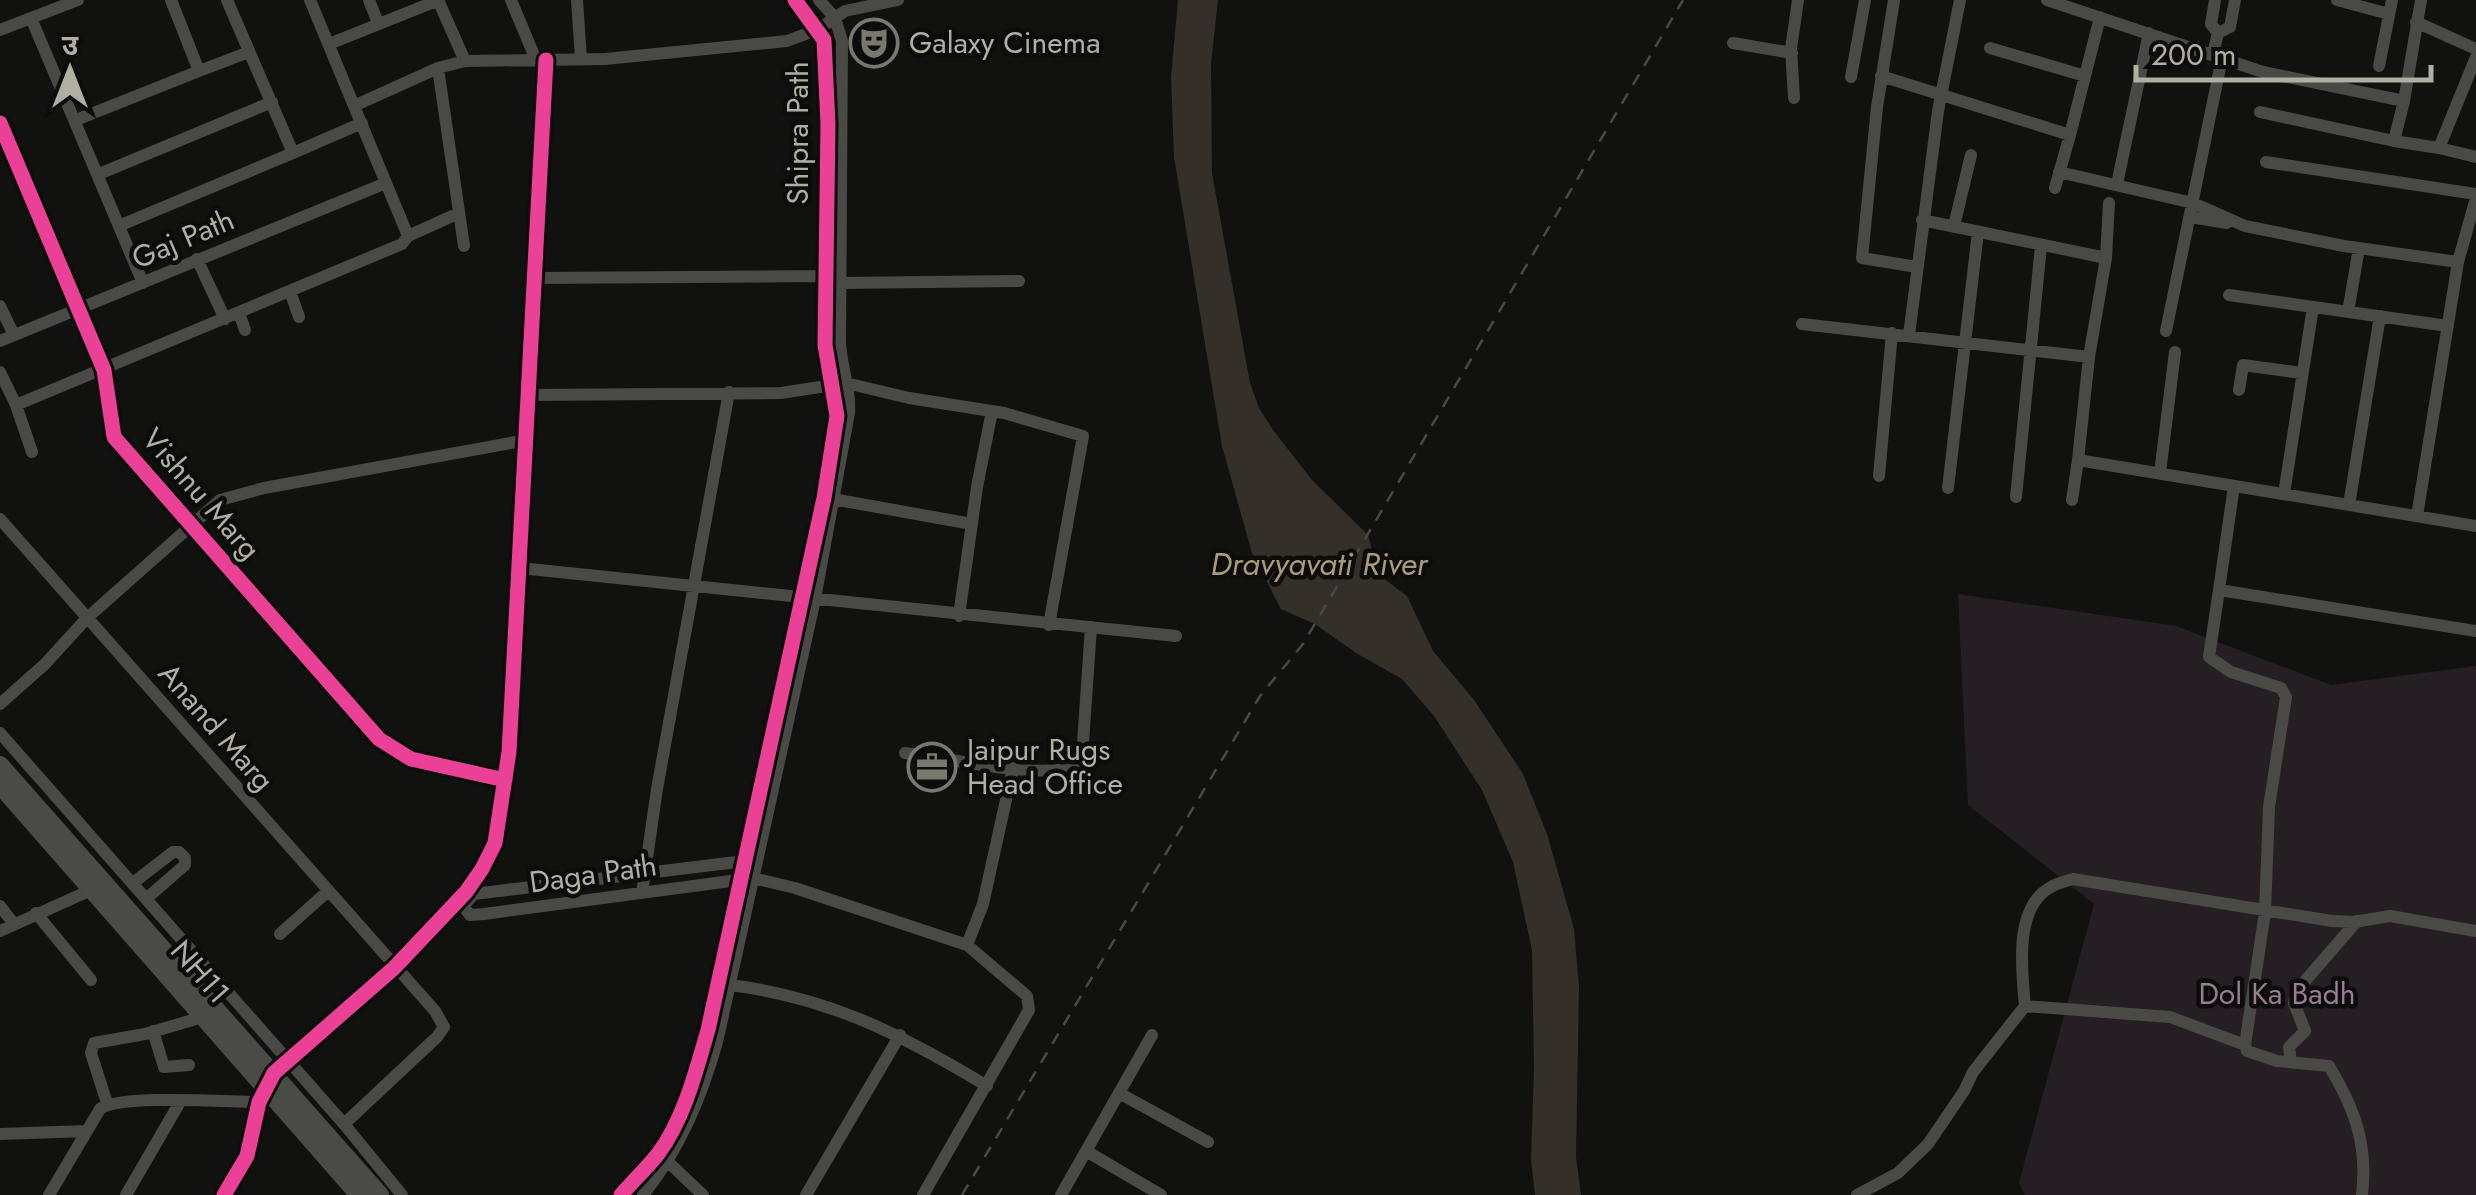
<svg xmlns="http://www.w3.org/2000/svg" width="2476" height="1195" font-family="Jost,'Noto Sans Devanagari',sans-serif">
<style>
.green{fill:#251f23}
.water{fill:#343029}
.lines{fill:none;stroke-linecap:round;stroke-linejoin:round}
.minor{stroke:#494945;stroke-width:12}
.highway{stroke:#4a4a47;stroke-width:18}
.rail{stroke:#484845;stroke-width:2.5;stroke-dasharray:12 10;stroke-linecap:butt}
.cycleway-casing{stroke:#0c0c0b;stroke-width:21}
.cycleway{stroke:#ea4096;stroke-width:15}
.labels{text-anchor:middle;stroke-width:9;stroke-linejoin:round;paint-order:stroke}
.poi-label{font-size:30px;fill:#b0afa2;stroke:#0c0c0b;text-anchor:start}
.street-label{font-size:30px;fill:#b0afa2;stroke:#0c0c0b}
.park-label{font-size:30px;fill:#9a7b92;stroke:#0c0c0b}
.water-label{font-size:32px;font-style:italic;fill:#a99a7c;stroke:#0c0c0b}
</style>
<rect width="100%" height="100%" fill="#111110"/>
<path class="green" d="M1958,594l218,32 155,59 145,-19v529h-451l-6,-12 75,-279 -126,-99z"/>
<path class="water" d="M1178,0h40l-7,64 1,109 38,210 9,25 14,22 39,50 56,55 11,40 28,21 26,55 41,49 49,74 24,60 27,95 5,58 -3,170 5,38h-46l-4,-35 3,-92 -2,-118 -19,-88 -31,-72 -48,-74 -32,-37 -46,-26 -41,-29 -34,-15 -29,-56 -30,-107 -48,-289 -3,-80z"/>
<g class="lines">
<path class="minor" d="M227,0l66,153 69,-30
M310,0l98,236
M369,0l9,23
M438,0l27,61
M511,0l25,60
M577,0l4,59
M1894,0l-17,107 -15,151 55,9
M2047,0l216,72 141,29
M2215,0l-4,24 7,9
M2337,0l52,14
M31,18l112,265
M2416,22l60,27
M0,30l78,-30
M1733,43l59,10
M329,44l110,-44
M1990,48l95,28
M2213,54l5,-21 12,-6 5,-27
M2476,57l-37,91 37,9
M2379,66l13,-66
M438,68l26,178
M199,71l50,-19
M1881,76l189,59 30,-118
M1851,77l14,-77
M1794,98l-3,-49 7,-49
M356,105l82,-37 27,-7 140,-2 182,-18 32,-12 26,-18 53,-11
M2260,112l134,29 10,-40 17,-101
M76,120l123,-49 -28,-71
M0,123l104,247 10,67 265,302 32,20 94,21
M2394,141l45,7
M2266,162l210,32
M2059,172l134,31 52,23 99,20 114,16
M99,174l173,-72
M2117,184l32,-151
M2055,188l15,-53
M2190,217l37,6
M1922,220l184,38
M121,225l172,-72
M1954,226l17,-71
M197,259l28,60
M535,278l289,-2
M837,283l182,-2
M290,291l9,26
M2229,295l219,31
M0,306l14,29
M2348,312l11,-64
M239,313l6,17
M1802,324l287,33 -11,103 398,66
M2166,331l56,-273
M1909,335l29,-224 22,-111
M0,341l386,-158
M2089,357l17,-99 3,-55
M0,372l16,33 16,47
M2239,390l4,-25 59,8
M529,395l252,-2 65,-10 63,15 95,15 79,23 -34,189
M16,405l386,-161 6,-8 51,-23
M2160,473l15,-121
M1879,476l13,-143
M2234,486l-15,104 257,41
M1948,488l30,-256
M2284,494l29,-187
M2016,497l25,-251
M827,498l145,26
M2072,500l6,-40
M2349,505l31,-189
M2417,516l41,-254 18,-64
M0,519l435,492 9,16 -7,10 -93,87
M520,568l656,68
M2219,590l-10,67 22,15 50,16 5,9 -17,110 -4,105 -20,133 2,6 30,10 52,5c26,43 39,79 33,129
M959,616l18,-129 15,-76
M0,704l45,-40 42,-46 133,-118 44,-12 263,-48
M0,733l344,391 58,71
M905,753c46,5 128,26 170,14l8,-24 8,-116
M133,883l40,-31h6l6,6v7l-38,33
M642,893l15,-104 72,-397
M454,904l9,2 7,9 14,-1 269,-36 42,10 172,57 60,51 2,14 -106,185
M465,904l9,-10 279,-34
M0,906l14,18
M36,913l55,67
M0,931l91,-41
M280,934l47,-42
M967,945l16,-41 30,-136
M721,984c104,11 178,49 266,102
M2025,1006l145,11 75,28
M153,1031l11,36 25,-2
M2291,1062l-2,-15 16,-16 -11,-28 4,-14 59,-68
M1119,1093l89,49
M107,1103l-16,-50 3,-10 51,-9 58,-17
M0,1134l86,-3
M1086,1151l75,44
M665,1159l38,36
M49,1195l51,-86c19,-15 129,-7 159,-7
M126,1195l54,-93
M224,1195l23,-39 12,-54 15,-29 120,-105 72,-76 16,-23 13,-26 14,-91 37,-692
M621,1195c12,-14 26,-27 37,-41 26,-35 38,-83 50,-124l116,-532 13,-82 -12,-71 3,-221 -4,-84 -29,-40
M643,1195c37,-46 58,-97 74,-153l98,-443 34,-186c2,-24 -8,-47 -9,-71l2,-301 -7,-23 -16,-18
M806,1195l94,-160
M1061,1195l91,-160
M1857,1195l41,-22 30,-29 36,-53 9,-19 52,-66c-3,-34 -12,-99 26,-119 6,-4 15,-6 22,-8l259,42 22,1 36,-6 86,15"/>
<path class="highway" d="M0,765l380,430
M0,785l359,410"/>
<path class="rail" d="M962,1195l298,-499 43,-52 380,-644"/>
<g class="cycleway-casing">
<path id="cycleway" d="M0,123l104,247 10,67 265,302 32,20 94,21
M224,1195l23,-39 12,-54 15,-29 120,-105 72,-76 16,-23 13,-26 14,-91 37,-692
M621,1195c12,-14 26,-27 37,-41 26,-35 38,-83 50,-124l116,-532 13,-82 -12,-71 3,-221 -4,-84 -29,-40"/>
</g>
<use href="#cycleway" class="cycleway"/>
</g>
<defs>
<g id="theatre-ring" transform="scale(2.5)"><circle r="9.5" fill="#0c0c0b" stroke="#78786f" stroke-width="1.5"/><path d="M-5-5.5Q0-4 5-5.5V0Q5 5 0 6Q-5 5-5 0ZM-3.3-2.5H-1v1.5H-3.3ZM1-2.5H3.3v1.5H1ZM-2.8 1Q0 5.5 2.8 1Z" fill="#78786f"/></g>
<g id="office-ring" transform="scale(2.5)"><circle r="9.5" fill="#0c0c0b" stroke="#78786f" stroke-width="1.5"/><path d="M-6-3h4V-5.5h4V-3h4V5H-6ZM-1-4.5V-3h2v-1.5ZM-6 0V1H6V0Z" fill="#78786f"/></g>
</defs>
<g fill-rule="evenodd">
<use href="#theatre-ring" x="874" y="43"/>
<use href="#office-ring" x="932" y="767"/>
</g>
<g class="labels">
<g class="poi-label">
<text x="909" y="53">Galaxy Cinema</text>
<text x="967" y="760">Jaipur Rugs<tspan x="967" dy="34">Head Office</tspan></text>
</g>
<g class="street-label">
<text transform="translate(798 133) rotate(-90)" y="10">Shipra Path</text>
<text transform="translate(183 239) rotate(-23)" y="10">Gaj Path</text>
<text transform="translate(201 494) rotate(49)" y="10">Vishnu Marg</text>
<text transform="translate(216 727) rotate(49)" y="10">Anand Marg</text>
<text transform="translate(593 874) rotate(-8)" y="10">Daga Path</text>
<text transform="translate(200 972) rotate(49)" y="10">NH11</text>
</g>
<g class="park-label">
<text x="2277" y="1004">Dol Ka Badh</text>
</g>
<g class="water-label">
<text x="1319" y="575">Dravyavati River</text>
</g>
</g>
<g transform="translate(70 70)" stroke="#0c0c0b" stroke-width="8" paint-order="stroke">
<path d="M0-8L18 38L0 25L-18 38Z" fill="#b0afa2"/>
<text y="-15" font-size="28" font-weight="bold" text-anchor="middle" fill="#b0afa2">उ</text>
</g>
<path d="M2136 65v15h295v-15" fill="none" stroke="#b0afa2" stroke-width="5"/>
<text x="2151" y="65" font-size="30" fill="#b0afa2" stroke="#0c0c0b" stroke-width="8" paint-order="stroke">200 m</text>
</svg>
